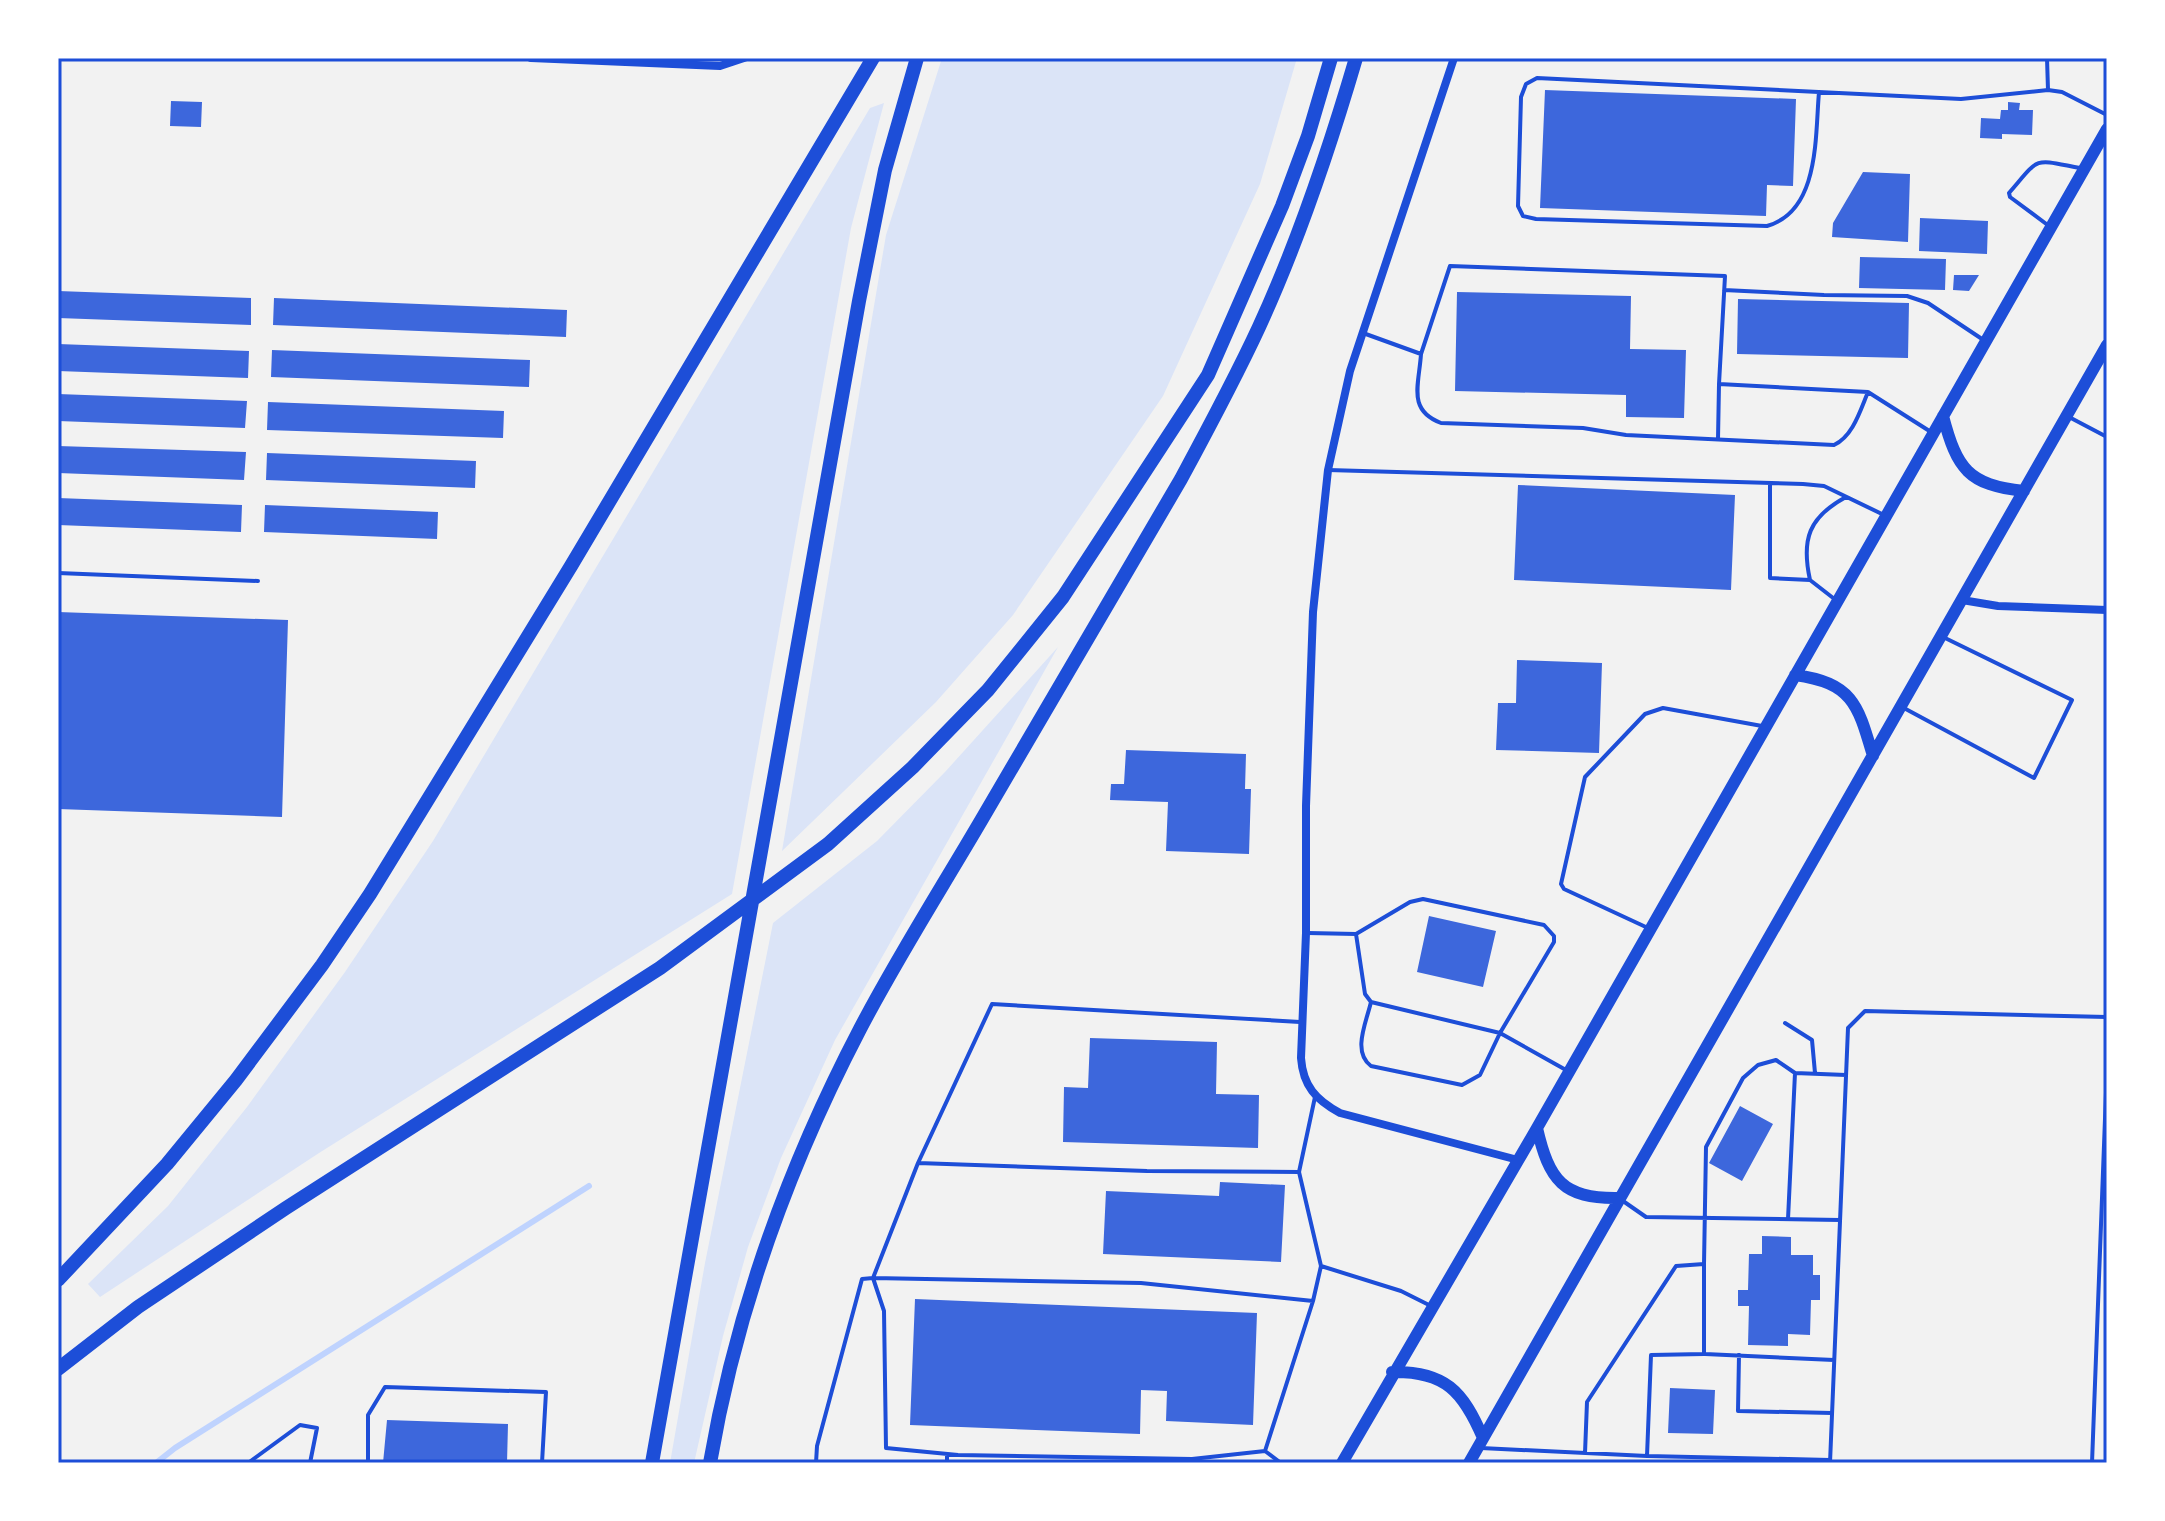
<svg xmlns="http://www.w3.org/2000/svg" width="2165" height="1521" font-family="'Archivo Narrow',sans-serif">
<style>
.green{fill:#dbe4f7}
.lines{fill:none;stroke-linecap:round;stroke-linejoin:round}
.stream{stroke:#bfd3fe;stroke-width:6}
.building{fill:#3d67dc}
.service{stroke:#1d4ed8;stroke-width:4}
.minor{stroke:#1d4ed8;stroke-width:8}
.primary{stroke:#1d4ed8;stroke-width:12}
.motorway{stroke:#1d4ed8;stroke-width:14}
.neatline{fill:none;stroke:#1d4ed8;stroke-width:3}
</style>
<rect width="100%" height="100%" fill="#f2f2f2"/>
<path class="green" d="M942,58h355l-37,126 -97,212 -150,219 -77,87 -154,149 104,-616z
M884,103l-33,125 -119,666 -413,259 -219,144 -12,-13 80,-78 79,-99 98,-135 88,-131 437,-733z
M1058,647l-223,393 -54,118 -33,89 -25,89 -29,127h-24l35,-200 68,-340 104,-82 68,-69z"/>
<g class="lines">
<path class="stream" d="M156,1463l19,-15 414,-262"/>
</g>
<path class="building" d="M1545,90l251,9 -3,87 -26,-1 -1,31 -226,-8z
M171,101l31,1 -1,25 -31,-1z
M2008,102l12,1 -1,7h14l-1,25 -30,-1v5l-22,-1 1,-20 19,1 1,-9h7z
M1863,172l47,2 -2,68 -76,-5 1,-14z
M1920,218l68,3 -1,33 -68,-3z
M1860,257l86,2 -1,31 -86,-2z
M1954,275h25l-10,16 -16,-1z
M58,291l193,7v27l-193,-7z
M1457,292l174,4 -1,53 56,1 -2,68 -58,-1v-22l-171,-4z
M274,298l293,12 -1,27 -293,-12z
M1738,299l171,4 -1,55 -171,-4z
M58,344l191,7 -1,27 -190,-7z
M272,350l258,10 -1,27 -258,-10z
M58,394l189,7 -2,27 -187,-7z
M268,402l236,9 -1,27 -236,-8z
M58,446l188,6 -2,28 -186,-7z
M267,453l209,8 -1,27 -209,-8z
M1518,485l217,10 -4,95 -217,-10z
M58,498l184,7 -1,27 -183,-7z
M265,505l173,7 -1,27 -173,-7z
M58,612l230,8 -6,197 -224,-8z
M1517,660l85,3 -3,90 -103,-3 2,-47h18z
M1126,750l120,4 -1,35h6l-2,65 -83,-3 2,-49 -58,-2 1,-16h13z
M1429,916l67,15 -13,56 -66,-15z
M1090,1038l127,4 -1,52 43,1 -1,53 -195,-6 1,-55 24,1z
M1740,1106l33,18 -31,57 -33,-18z
M1220,1182l65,3 -4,77 -178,-8 3,-63 113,5z
M1762,1236l29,1v18h22v20h7v25h-9l-1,35 -22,-1v12l-40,-1 1,-39h-11v-16h10l1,-36h13z
M915,1299l342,14 -4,112 -87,-4 1,-30 -26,-1 -1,44 -230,-9z
M1670,1388l45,2 -2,44 -45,-1z
M387,1420l121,4 -1,39h-124z"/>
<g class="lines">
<path class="service" d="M2047,58l1,32
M1819,92c-4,44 1,119 -52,134l-231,-7 -13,-3 -5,-10 3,-109 5,-13 11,-6 424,21 87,-9 14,2 45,23
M2049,226l-39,-29 -1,-4c32,-37 23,-34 71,-25
M1724,290l100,5 83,1 21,7 57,38
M1363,333l58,21c-2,31 -14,56 20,69l142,5 43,7 208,10c19,-9 26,-34 34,-53l-149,-8 6,-108 -275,-10 -29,88
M1868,392l63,40
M2069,417l38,20
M1718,439l1,-55
M1328,470l475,14 21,2 60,29
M1770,483v95l40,2 27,21
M58,573l200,8
M1810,580c-9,-41 -1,-63 36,-83
M1902,707l132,71 38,-78 -129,-63
M1648,928l-84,-39 -3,-5 24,-107 60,-63 18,-6 99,18
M1308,933l48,1 54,-32 13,-3 121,26 10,11v6l-54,91 66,37
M1356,934l9,60 6,8c-5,21 -19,50 0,64l91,19 18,-10 20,-42 -129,-31
M1785,1023l27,17 3,33
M1795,1073l51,2
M1315,1097l-16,75 22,94 80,25 30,15
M918,1163l-45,115 268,5 172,18
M1299,1172l-152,-1 -229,-8 74,-159 308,18
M1623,1201l23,16 194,3
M1704,1264l2,-117 37,-69 15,-13 18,-5 19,13 -7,146
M1705,1354l129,6
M1739,1355l-1,56 94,2
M1481,1448l166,8 183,4
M1585,1453l2,-51 89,-136 28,-2v90l-53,1 -4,101
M248,1463l52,-38 17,3 -7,35
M368,1463v-48l17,-28 161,5 -4,71
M816,1463l1,-17 45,-167 11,-1 11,33 2,137 72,7 234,4
M947,1463v-9
M1192,1463v-4l73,-8
M1281,1463l-16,-12 48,-150 8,-35
M1830,1463l18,-435 17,-17 242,6
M2092,1463l15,-397"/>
<path class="minor" d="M531,58l189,8 24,-8
M1454,58l-104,313 -22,99 -15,142 -7,194v127l-5,125c2,28 15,42 39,55l178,47
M1962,600l36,6 109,4"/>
<path class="primary" d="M1943,416c14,53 25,69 81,75
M1795,675c58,8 63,30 78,81
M1537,1128c12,52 26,71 81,70
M1392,1372c53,-1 71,19 91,66
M1342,1463l195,-335 570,-999
M1469,1463l638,-1118"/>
<path class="motorway" d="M58,1280l109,-116 69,-84 86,-115 48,-71 201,-328 302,-508
M58,1369l80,-62 148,-99 374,-240 168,-124 85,-77 75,-77 75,-93 145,-222 74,-169 26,-70 23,-78
M652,1463l207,-1162 26,-131 32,-112
M710,1463c26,-151 79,-298 150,-434 37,-71 81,-140 122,-210 66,-113 132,-226 199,-340 27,-50 54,-100 78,-152 40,-87 70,-177 97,-269"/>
</g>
<rect width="2165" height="1521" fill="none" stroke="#ffffff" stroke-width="120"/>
<rect x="60" y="60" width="2045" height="1401" class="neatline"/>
</svg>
